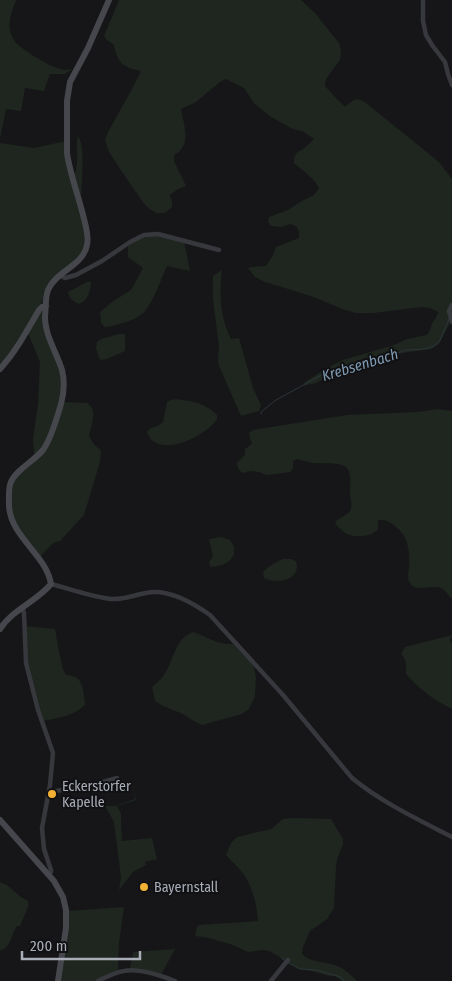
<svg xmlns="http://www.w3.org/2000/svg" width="452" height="981" font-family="'Fira Sans Condensed',sans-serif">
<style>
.green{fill:#1e261f}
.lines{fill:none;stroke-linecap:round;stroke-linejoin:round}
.stream{stroke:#2c353c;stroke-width:1}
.street{stroke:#37383d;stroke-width:4.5}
.secondary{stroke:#45474d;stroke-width:6}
.poi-dot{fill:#f2b134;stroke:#111113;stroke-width:2}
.labels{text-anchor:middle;stroke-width:4;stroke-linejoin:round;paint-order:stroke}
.poi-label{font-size:14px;fill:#a8adb8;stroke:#111113;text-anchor:start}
.water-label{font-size:15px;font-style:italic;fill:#7f9bb3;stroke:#111113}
</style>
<rect width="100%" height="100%" fill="#161618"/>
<path class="green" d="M0,0h16c-4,11 -9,22 -5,34 1,3 3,7 6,10 9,8 36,25 48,26 0,0 7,-1 8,-1l-9,5h-14l-6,17 -19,-3 -4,23 -15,-2 -6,30z
M119,0h182l14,13 24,30 2,8 -1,9 -14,19 -1,7 8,9 12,12c9,-7 10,-11 21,-4l73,59 13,17v140l-13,25 -8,5 -29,4 -43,12 -22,7 -21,11 -13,3 2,-4 20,-13 18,-9 51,-15 13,-6 20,-4c4,-5 3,-8 6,-13 2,-4 4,-5 5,-10l-8,-4 -8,-1 -49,6h-18l-15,-5 -29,-12 -46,-14 -10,-5 -7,-9c6,-2 11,-1 18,-2l6,-9 4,-10 23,-9v-6l-3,-6 -6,-2 -9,3 -10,-1 -3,-4 1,-5 19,-7 12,-8 14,-7 5,-7c-4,-9 -17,-18 -25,-25 0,-9 2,-10 9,-14 4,-3 8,-7 11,-10l-10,-7 -13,-4 -20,-11 -17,-14 -10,-15 -18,-9 -6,3 -24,20 -15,7c3,16 11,38 -7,46v6l12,25 -8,3 -8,6 2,7v5l-7,6h-8l-6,-3 -6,-5 -25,-36 -11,-17 -4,-12 3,-8 24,-43 9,-18c-18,-4 -23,-7 -27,-26l-7,-5 -3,-4z
M78,136c8,10 3,49 3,63l-7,-24c6,-12 1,-26 4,-39z
M66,141l19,88 -1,21 -28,28 -23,39 -33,50v-224l34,5z
M152,235l32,6 6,30 -23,-5c-5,11 -16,42 -25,48 -6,6 -28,12 -37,13l-4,-4 -1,-11 12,-10 19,-12 12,-22 -15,-11v-12l10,-6z
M222,270c-3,23 -2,48 9,69l8,-1 14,50 8,17 -2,6 -18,5 -22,-50 -1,-7 1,-12 -6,-48v-23z
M87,282h4c0,8 -4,20 -12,22 -6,-3 -10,-5 -11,-12z
M41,312h2l19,67 -2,23 28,1c10,10 3,21 1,33l4,7 8,8 -1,11 -16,53 -24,26 -7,2 -13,14 -27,-38 -2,-23 3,-16 22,-20 -2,-7 -1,-14 5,-35 2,-42 -12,-29z
M119,334h6v17l-18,8 -7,1 -4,-12 1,-6 4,-3z
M176,399c15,2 30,4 41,16v4c-11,17 -60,42 -70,13 4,-6 12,-5 16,-10l4,-20 4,-2z
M437,409l15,2v188c-4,-4 -7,-9 -11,-11 -10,-4 -27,6 -32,-7 -2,-4 0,-11 0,-15 1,-15 -1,-30 -13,-39 -6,-5 -11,-8 -18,-7v9c-6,8 -22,9 -31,5 -5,-3 -9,-7 -12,-11 3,-6 11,-6 15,-12 3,-6 0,-13 0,-20 0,-7 2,-16 -3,-23 -6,-7 -26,-4 -34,-5 -6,-1 -11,-3 -16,-4l-4,2v7l-3,4 -15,2 -8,1 -8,-3 -8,-1 -9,2 -4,-5 -1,-5 8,-8v-6l7,-5 -2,-6 -1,-5 4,-3 94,-15 71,-3z
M222,537c2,1 5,2 8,3 2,2 3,5 4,7 3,14 -13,20 -24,20l-1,-5 4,-5 -4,-18z
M283,559h8l5,2c6,19 -19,24 -32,17l-1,-6c6,-6 12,-10 20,-13z
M25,626l30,3 4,23 4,17 3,6c3,0 6,1 9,2 9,4 9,19 10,28 -12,11 -26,13 -42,16l-5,-16 -12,-44z
M193,632c15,5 24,13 40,12l20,21 3,12 -1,19 -6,13 -7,5 -40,11 -8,-4 -11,-7 -20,-8 -8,-5 -3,-14c4,-4 9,-7 12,-12 10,-14 10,-36 29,-43z
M452,635l-2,5 2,4v65c-18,-9 -33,-20 -46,-35 0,-8 1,-14 -5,-20l4,-7z
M132,779l4,21 -19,6 4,8v9l1,18 30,-3 5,21 -12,3 1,3 -13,7 -14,18 2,-13 -7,-55 -9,-16h10l20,-7z
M293,818l38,1 12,20v5l-5,13 -2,9 -2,42 -7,11 -17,12 -7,16 -1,7c9,9 23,7 35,12 8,3 14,9 20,15h-15l-7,-5h-6l-13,-4 -16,-3 -13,-6 -9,-7 -9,-5 -6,-1 -15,2 -15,-7 -24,-7 -14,-2 2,-9 2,-2 59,-4c-1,-16 -6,-36 -16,-49 -5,-6 -11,-11 -16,-17l5,-12 6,-6 34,-8 12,-10z
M0,882l7,3 14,12 7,4v6l-8,19h-3c-7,10 -4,19 -17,25z
M124,907l-5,36 -1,28 -23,10h-35l7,-70z
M175,949l-14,26 -31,-7 3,-16z"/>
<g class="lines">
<path class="stream" d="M261,414v-2l15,-12 51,-28 3,1 20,-9 30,-6c5,-4 9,-3 15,-4 4,-1 7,-3 11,-4 12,-1 27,1 34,-10l9,-21
M282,958l2,2
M289,963l11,6 16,1 15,4 10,3 3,4"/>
<path class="street" d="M423,0v21l3,14 6,10 13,17 3,12 4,11
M61,276l4,2 11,-3 26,-14 28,-19 14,-7 14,-1 61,16
M452,305l-3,6 3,11
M51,584c19,5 41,13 60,15 12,1 23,-4 35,-6 22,-5 47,10 64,22l73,80 69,83c29,24 67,42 100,59
M22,607l2,6 2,50 12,47 15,43 -3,32 -8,43 2,21 7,21v2l-2,3
M49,792l40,-6 28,-8
M98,981c8,-4 18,-9 26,-10 15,-3 38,5 51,10
M271,981l17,-21"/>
<path class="secondary" d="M0,369c16,-18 27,-38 39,-59l3,-3 4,-1
M0,629c13,-20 36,-27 51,-45 -5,-30 -41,-47 -42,-79 0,-7 -1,-16 2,-23 5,-12 23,-21 32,-32 8,-11 14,-32 18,-46 3,-11 4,-22 1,-34 -5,-17 -17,-34 -17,-53 1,-9 0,-19 3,-27 8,-19 35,-24 39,-45 2,-9 -1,-18 -3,-26 -5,-22 -14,-44 -17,-66v-52l3,-19 18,-34 21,-48
M0,820l54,61 9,16 3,13v18l-8,53"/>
</g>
<g class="poi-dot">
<circle cx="52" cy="794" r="5"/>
<circle cx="144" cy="887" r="5"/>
</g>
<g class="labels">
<g class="poi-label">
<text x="62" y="791">Eckerstorfer<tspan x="62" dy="16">Kapelle</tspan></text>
<text x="154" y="892">Bayernstall</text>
</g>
<g class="water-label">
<text transform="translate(360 365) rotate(-17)" y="5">Krebsenbach</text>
</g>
</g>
<path d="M22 951v8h118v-8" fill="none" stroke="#a8adb8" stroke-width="2.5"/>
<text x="30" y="951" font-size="15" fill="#a8adb8" stroke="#111113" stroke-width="4" paint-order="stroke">200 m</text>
</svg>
